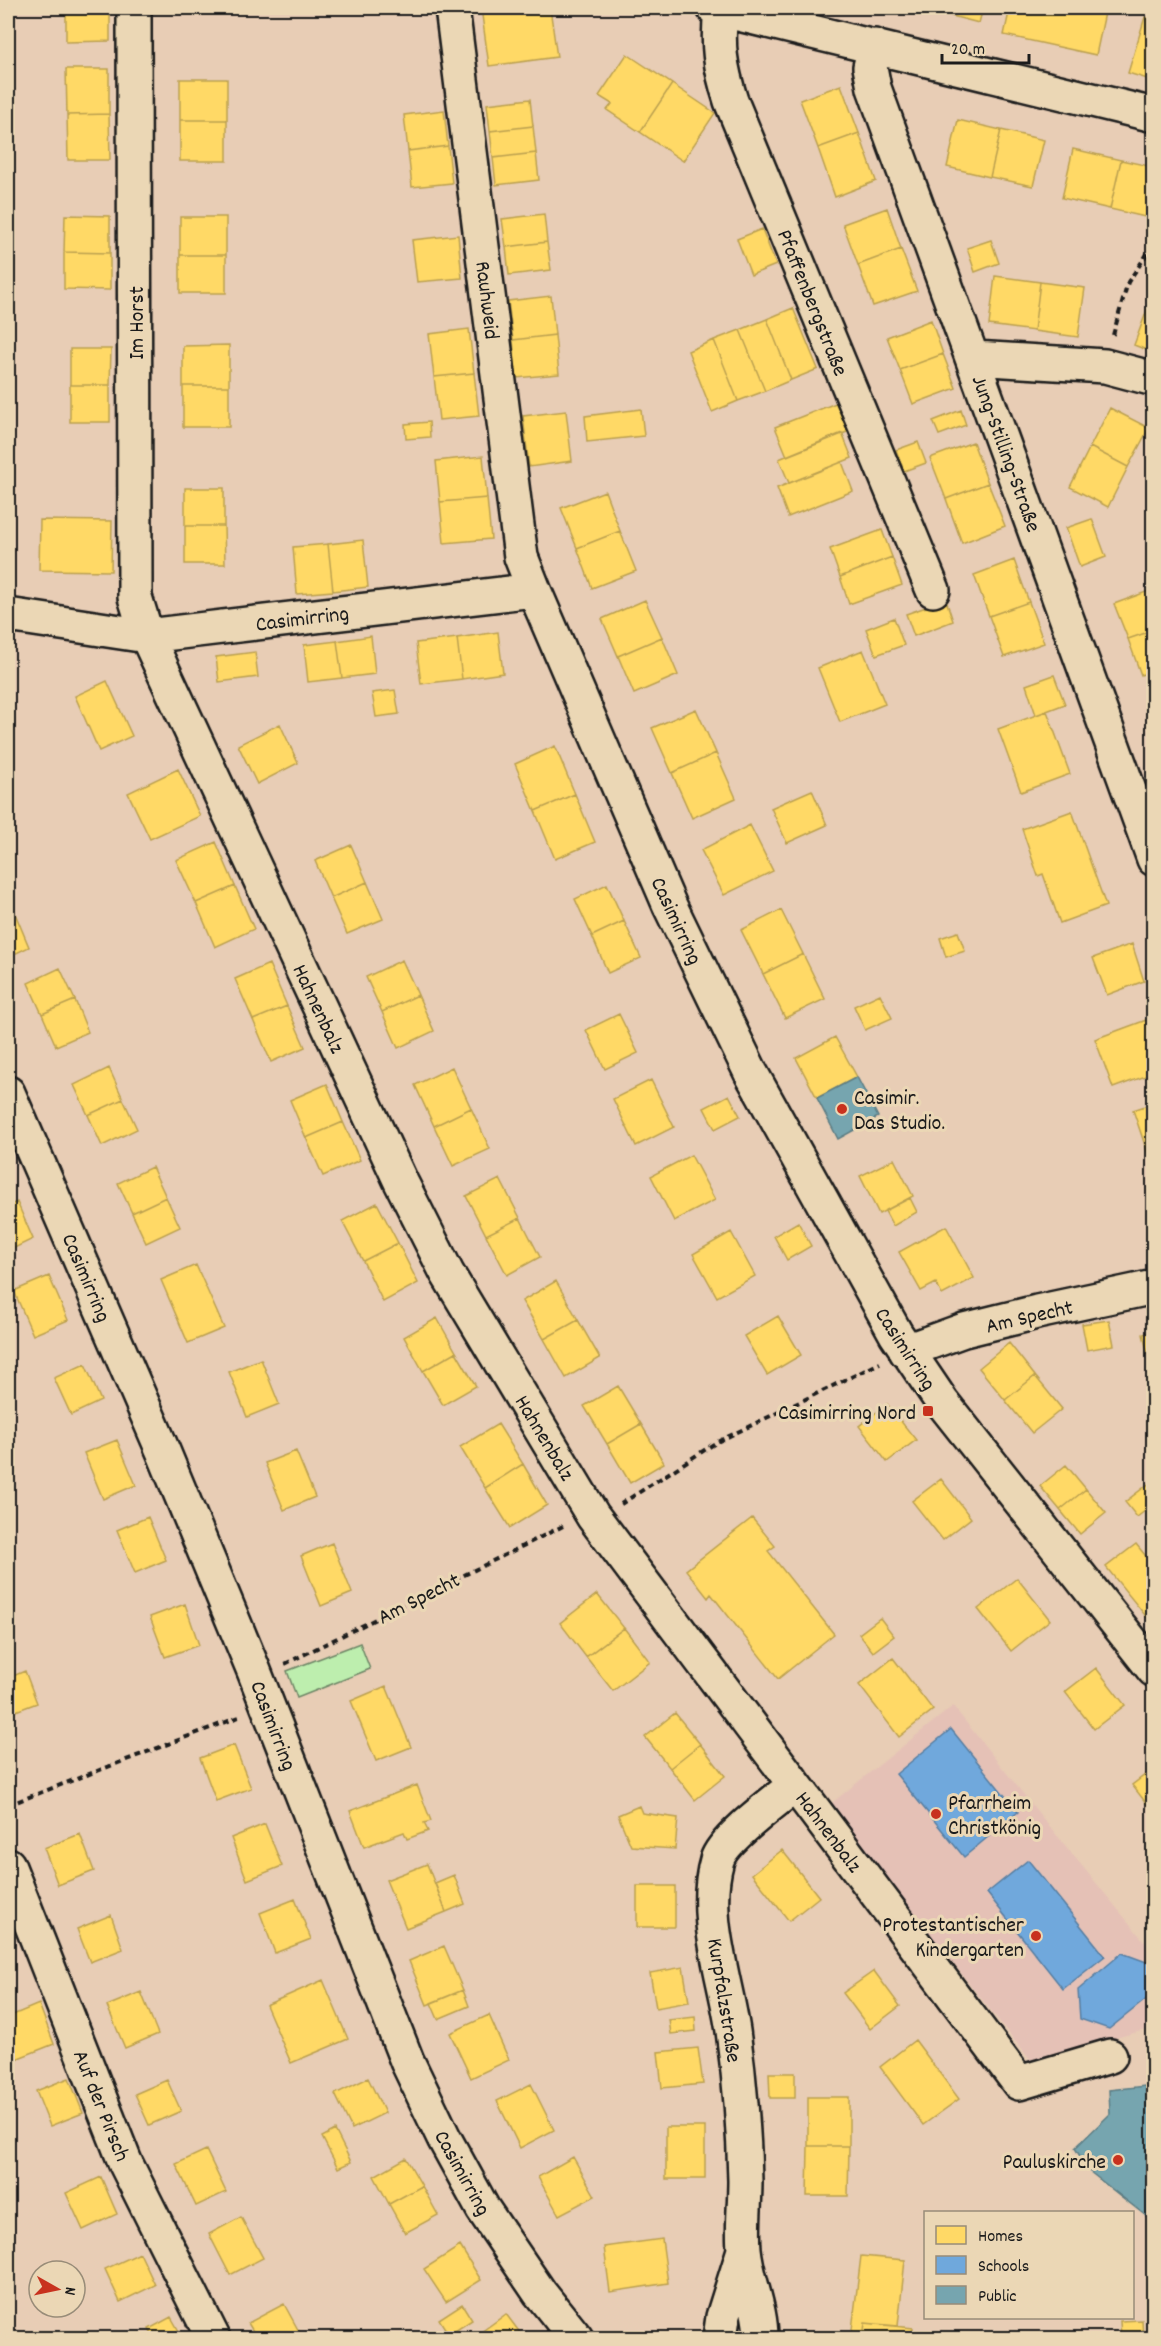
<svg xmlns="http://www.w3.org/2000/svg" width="1161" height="2346" font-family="Dekko,sans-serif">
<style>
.built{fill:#e5c1b6}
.green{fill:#bdeeae;stroke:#6c8565;stroke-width:1.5}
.homes{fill:#ffd966;stroke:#bba050;stroke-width:1.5}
.schools{fill:#6fa8dc;stroke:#567ea2;stroke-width:1.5}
.public{fill:#76a5af;stroke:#5b7c83;stroke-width:1.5}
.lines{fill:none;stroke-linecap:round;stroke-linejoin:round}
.minor-casing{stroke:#1c1c1c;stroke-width:38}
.path{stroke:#1c1c1c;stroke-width:4;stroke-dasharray:6 4.5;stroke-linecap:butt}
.minor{stroke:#ebd7b5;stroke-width:33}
.poi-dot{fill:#c8321e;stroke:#ebd7b5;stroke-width:2}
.labels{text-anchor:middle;stroke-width:6;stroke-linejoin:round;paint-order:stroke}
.street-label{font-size:22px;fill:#1c1c1c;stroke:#ebd7b5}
.poi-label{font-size:22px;fill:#1c1c1c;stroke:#ebd7b5;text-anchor:end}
</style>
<rect width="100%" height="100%" fill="#e8cdb5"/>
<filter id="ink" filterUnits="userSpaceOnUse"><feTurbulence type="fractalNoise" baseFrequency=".0167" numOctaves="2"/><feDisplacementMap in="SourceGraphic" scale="12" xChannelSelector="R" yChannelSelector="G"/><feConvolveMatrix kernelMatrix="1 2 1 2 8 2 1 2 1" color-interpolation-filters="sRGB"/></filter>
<g filter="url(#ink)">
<path class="built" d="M953,1706l92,115 108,131v78l-12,1 -110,30 -203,-255z"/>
<path class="green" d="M360,1643l10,26 -73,29 -10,-27z"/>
<path class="homes" d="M66,8h44v33l-44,1z
M481,8h69l7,49 -68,9z
M937,8h46l-4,15 -43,-11z
M1010,8h96l-10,47 -92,-20z
M1145,17l9,3v61l-26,-8z
M627,54l45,30 -32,48 -33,-22 5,-6 -13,-8z
M66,69h43v45l-42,1z
M180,79h47v41h-47z
M672,84l43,29 -32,48 -43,-29z
M841,85l18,48 -41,15 -18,-48z
M530,99l3,27 -43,5 -3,-27z
M444,110l4,36 -40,5 -4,-36z
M109,114l1,46h-42l-1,-45z
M180,120h47v41h-47z
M958,120l43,10 -11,47 -43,-10z
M533,126l3,27 -43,5 -3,-27z
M1001,130l43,10 -11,46 -43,-9z
M859,133l17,48 -41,16 -17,-49z
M448,146l4,37 -40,4 -4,-36z
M1073,149l48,11 -11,49 -48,-11z
M536,153l3,27 -43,5 -3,-27z
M1121,160l33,7v52l-44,-10z
M887,208l14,41 -43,16 -15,-41z
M544,214l3,28 -41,5 -4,-28z
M65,215l45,1v37l-46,-1z
M180,217h46v38h-46z
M762,229l14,36 -25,10 -14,-36z
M458,235l4,43 -45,4 -5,-42z
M991,240l8,23 -24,9 -8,-24z
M547,242l4,28 -42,5 -3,-28z
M901,249l16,42 -44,15 -15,-41z
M64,252l46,1v37l-46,-1z
M180,255h46v38h-46z
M995,276l45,6 -6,49 -45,-6z
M1040,282l45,6 -7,49 -44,-6z
M551,296l4,39 -42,5 -5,-39z
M1150,302l4,1v50l-20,-8z
M793,308l25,61 -27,11 -24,-61z
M767,319l24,61 -26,11 -25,-61z
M931,320l12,34 -43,16 -13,-33z
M469,329l5,44 -40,4 -5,-43z
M740,330l25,61 -27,10 -24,-61z
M555,335l4,39 -43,4 -3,-38z
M714,340l24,61 -26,11 -24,-61z
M229,345v41h-46v-40z
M70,349h41l-1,36h-40z
M943,354l13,34 -43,16 -13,-34z
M474,373l5,43 -40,4 -5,-43z
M70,385h40v37h-40z
M183,386h46v41h-46z
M841,401l11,29 -65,26 -12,-29z
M1110,408l39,20 -21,39 -38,-20z
M641,409l3,27 -57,6 -2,-26z
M961,410l5,15 -27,10 -6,-14z
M566,411l6,50 -43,6 -6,-51z
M429,422l1,15 -24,2 -1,-15z
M842,433l10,25 -63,25 -10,-24z
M918,442l8,21 -22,8 -8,-21z
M973,442l15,41 -42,16 -16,-41z
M1090,447l38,20 -20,40 -38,-20z
M483,456l4,42 -47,4 -4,-41z
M842,462l11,29 -65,26 -11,-29z
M988,483l17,43 -43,17 -16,-44z
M185,488h39v38h-39z
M605,491l15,40 -43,17 -16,-40z
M487,498l4,41 -47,4 -4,-41z
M1092,519l14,38 -26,10 -14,-39z
M40,520l72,1 -1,50 -72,-1z
M185,526h39l1,38h-40z
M882,530l10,27 -52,20 -10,-28z
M620,531l16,40 -44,17 -15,-40z
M363,540l5,47 -35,4 -5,-47z
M328,544l5,47 -36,3 -4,-47z
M892,557l10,28 -53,19 -9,-27z
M1014,560l15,42 -40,14 -15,-41z
M1154,589v41l-26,9 -14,-35z
M645,600l17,37 -44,19 -16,-37z
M946,600l7,21 -39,15 -8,-22z
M1029,602l15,41 -40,14 -15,-41z
M894,618l10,27 -28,10 -10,-26z
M1154,630v40l-13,5 -13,-36z
M498,632l5,41 -41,6 -5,-41z
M371,636l4,38 -33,4 -5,-37z
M662,637l16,38 -44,19 -16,-38z
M457,638l5,41 -41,5 -5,-41z
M337,641l5,37 -34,4 -4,-37z
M863,650l22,54 -45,18 -22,-54z
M255,652l3,25 -39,5 -3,-25z
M1054,675l11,29 -29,11 -10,-30z
M107,681l25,55 -33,15 -24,-55z
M395,690l4,24 -23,3 -4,-24z
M696,709l20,44 -44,20 -20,-45z
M1047,711l23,63 -49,18 -23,-63z
M280,724l18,39 -41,21 -19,-39z
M555,746l20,48 -40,17 -20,-47z
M716,753l20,45 -44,20 -20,-45z
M178,769l22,47 -50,23 -22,-46z
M812,790l15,35 -40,18 -16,-35z
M575,794l20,48 -40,17 -20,-48z
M1072,811l34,95 -46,17 -17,-49 -5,2 -16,-47z
M750,825l23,46 -49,24 -23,-45z
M216,842l19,44 -39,17 -20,-43z
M351,845l16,37 -36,16 -16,-37z
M367,882l16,37 -36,15 -16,-36z
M607,884l17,37 -32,15 -17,-37z
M235,886l19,43 -39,18 -19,-44z
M781,910l22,44 -40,20 -22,-44z
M14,911l15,36 -21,10v-43z
M624,921l17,37 -33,15 -16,-37z
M958,932l7,19 -19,6 -6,-19z
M1132,944l12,37 -37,14 -14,-37z
M803,954l22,45 -40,19 -22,-44z
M402,960l16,35 -36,17 -16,-35z
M269,964l18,42 -34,14 -18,-41z
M60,968l15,32 -33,14 -14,-31z
M880,994l12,24 -27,12 -11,-24z
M418,995l16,36 -36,17 -16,-36z
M75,1000l13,32 -32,14 -14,-32z
M287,1006l18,41 -34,15 -18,-42z
M619,1014l19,39 -33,16 -19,-39z
M1149,1019l5,11v43l-41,15 -18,-49z
M835,1037l22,40 -40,21 -21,-40z
M452,1067l19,41 -37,18 -19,-41z
M109,1068l14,31 -35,16 -14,-30z
M651,1080l23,47 -38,19 -23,-47z
M327,1084l16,38 -37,16 -16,-38z
M729,1095l11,21 -25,13 -11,-21z
M123,1099l14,30 -35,17 -14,-31z
M1154,1103v49l-6,2 -15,-44z
M471,1108l19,41 -37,17 -19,-40z
M343,1122l17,38 -37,16 -17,-38z
M691,1155l24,45 -41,21 -23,-45z
M894,1159l19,37 -34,18 -19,-38z
M152,1167l14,30 -34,16 -14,-30z
M500,1179l20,39 -34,17 -20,-39z
M166,1197l14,30 -34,16 -14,-30z
M910,1198l7,14 -24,14 -8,-15z
M17,1202l16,37 -25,12v-45z
M377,1203l21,40 -35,18 -21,-40z
M520,1218l20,39 -33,18 -21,-40z
M798,1222l13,24 -24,14 -13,-24z
M946,1226l28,52 -32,17 -6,-12 -15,8 -22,-39z
M731,1232l24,44 -38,21 -24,-43z
M398,1243l20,40 -35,19 -20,-41z
M196,1265l28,63 -36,15 -27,-63z
M49,1276l19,44 -35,15 -19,-44z
M556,1281l22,39 -34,19 -22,-38z
M778,1316l23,39 -34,20 -23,-39z
M437,1318l19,34 -33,19 -19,-34z
M578,1320l22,38 -34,20 -22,-39z
M1109,1320l5,25 -27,5 -5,-26z
M1154,1332v48l-11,-46z
M1009,1343l26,33 -30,24 -26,-32z
M456,1352l20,34 -33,19 -20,-34z
M261,1359l18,45 -32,13 -18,-45z
M85,1364l16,37 -30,14 -17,-37z
M1035,1376l27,33 -30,24 -27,-33z
M618,1386l23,38 -34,20 -23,-38z
M887,1404l29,36 -29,22 -28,-36z
M498,1424l25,40 -38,24 -25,-41z
M641,1424l23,39 -34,20 -23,-39z
M117,1440l19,45 -33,14 -19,-46z
M296,1451l19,46 -31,13 -19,-47z
M523,1464l24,41 -37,23 -25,-40z
M1066,1465l20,24 -26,21 -20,-24z
M941,1479l30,39 -28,22 -31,-39z
M1151,1482l3,4v18l-17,13 -12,-15z
M1086,1489l20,24 -26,21 -20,-24z
M148,1517l18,43 -31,13 -18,-43z
M752,1518l23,28 -7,5 66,83 -56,45 -67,-85 -3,4 -22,-28z
M332,1543l20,50 -31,13 -20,-50z
M1136,1544l18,22 -1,59 -47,-58z
M1017,1578l33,42 -39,31 -33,-42z
M597,1594l27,34 -38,29 -26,-34z
M185,1604l14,41 -34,12 -15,-40z
M880,1618l14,18 -21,16 -14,-18z
M624,1628l26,34 -37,29 -27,-34z
M893,1658l40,52 -34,27 -40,-52z
M1096,1668l29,37 -31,24 -29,-37z
M25,1671l12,32 -29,11v-36z
M386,1686l25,61 -35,14 -25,-60z
M675,1713l25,31 -30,24 -25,-31z
M700,1744l25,32 -30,24 -25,-32z
M234,1745l17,43 -35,13 -16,-43z
M1154,1768v45l-22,-28z
M417,1785l14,36 -7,2 4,8 -21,8 -3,-7 -40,15 -14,-36z
M639,1806l3,7 36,5 -3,31 -44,-3 -13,-31z
M265,1824l17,42 -35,14 -16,-42z
M80,1834l14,37 -36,14 -14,-37z
M782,1850l37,47 -30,24 -37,-47z
M427,1864l19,48 -40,16 -20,-48z
M454,1875l11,29 -19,8 -11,-29z
M637,1886h38v41h-38z
M295,1899l16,40 -36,14 -15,-40z
M111,1915l12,34 -33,13 -13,-33z
M444,1946l19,44 -36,15 -18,-44z
M683,1967l6,35 -33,6 -6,-35z
M874,1971l26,35 -30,23 -27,-36z
M323,1980l25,59 -57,24 -25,-58z
M463,1990l6,16 -31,13 -7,-16z
M141,1992l17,42 -33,14 -18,-42z
M39,2004l15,40 -38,15 -8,-22v-20z
M489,2015l20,45 -38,18 -21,-45z
M695,2017l1,14 -25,3 -2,-14z
M915,2040l44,59 -36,26 -43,-58z
M698,2048l5,36 -41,4 -4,-36z
M769,2073h26v25h-25z
M69,2078l14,35 -33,13 -14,-35z
M368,2078l17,35 -33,16 -17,-35z
M167,2080l14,31 -32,14 -14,-31z
M531,2084l23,46 -34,18 -23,-47z
M808,2097h41v49h-41z
M666,2127h39v52h-39z
M335,2130l16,32 -13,6 -16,-31z
M808,2146h41l-1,50h-41z
M206,2150l20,42 -30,14 -20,-42z
M573,2157l22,39 -36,19 -21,-38z
M406,2158l16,28 -33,18 -15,-28z
M101,2177l16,37 -34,16 -17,-37z
M422,2186l16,29 -33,18 -16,-29z
M241,2217l22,41 -33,17 -21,-41z
M662,2239l6,44 -58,9 -6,-45z
M460,2246l21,34 -35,22 -22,-33z
M140,2253l15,32 -35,17 -15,-33z
M861,2256l44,4 -7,66 -33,-3 -2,15h-12z
M284,2304l18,33 -45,1 -9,-15z
M462,2304l10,16 -23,15 -10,-16z
M506,2314l18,24h-51z
M171,2317l9,16 -9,5h-17l-5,-9z
M1142,2320l1,18h-22l-1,-17z
M865,2323l48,5 -1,10h-49z"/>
<path class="schools" d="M951,1729l67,83 -54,45 -68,-83z
M1028,1860l77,96 -42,33 -76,-96z
M1122,1953l30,11 2,29 -45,36 -29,-10 -2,-29z"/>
<path class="public" d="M857,1077l21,40 -40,22 -21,-41z
M1154,2085v132l-4,2 -61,-48 -14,-23 35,-34 -1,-24z"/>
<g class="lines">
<g class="minor-casing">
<path id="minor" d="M134,8l1,589 12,39 254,546 46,91 146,243 426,567 91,-27
M452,8l69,549 13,33
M714,8l440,107
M721,9c-4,36 -1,58 10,92l202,489
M875,46l-5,21 4,21 280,771
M974,358l131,8 49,13
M8,615l139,21 387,-46 136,316 81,167 145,261 46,68 212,268
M8,1093l155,358 91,220 153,390 37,77 39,71 57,84 36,45
M906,1351l58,-21 73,-18 117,-25
M8,1865l117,297 88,176
M720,2338l3,-21 21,-67
M761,2338c0,-31 -14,-58 -17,-89 -2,-22 1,-46 1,-68 -1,-50 -5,-100 -12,-150 -8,-55 -32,-116 -16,-171 6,-21 60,-60 78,-75"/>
</g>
<path class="path" d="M1113,335l15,-53 26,-38
M621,1504l96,-62 163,-79
M285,1664l278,-138
M8,1805l231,-88"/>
<use href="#minor" class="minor"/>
</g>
</g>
<g class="poi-dot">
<circle cx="842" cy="1109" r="6"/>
<rect x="922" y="1405" width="12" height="12" rx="3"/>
<circle cx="936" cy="1814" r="6"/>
<circle cx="1036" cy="1936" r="6"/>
<circle cx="1118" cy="2160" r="6"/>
</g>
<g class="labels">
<g class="street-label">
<text transform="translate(489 300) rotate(83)" y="8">Rauhweid</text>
<text transform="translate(814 302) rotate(68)" y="8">Pfaffenbergstraße</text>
<text transform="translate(135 323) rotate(-90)" y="8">Im Horst</text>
<text transform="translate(1008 453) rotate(70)" y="8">Jung-Stilling-Straße</text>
<text transform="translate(302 617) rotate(-7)" y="8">Casimirring</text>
<text transform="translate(678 920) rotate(65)" y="8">Casimirring</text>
<text transform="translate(320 1008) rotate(65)" y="8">Hahnenbalz</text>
<text transform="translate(88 1277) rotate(67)" y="8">Casimirring</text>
<text transform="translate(1029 1315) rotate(-13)" y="8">Am Specht</text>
<text transform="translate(907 1348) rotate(57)" y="8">Casimirring</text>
<text transform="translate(546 1437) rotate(59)" y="8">Hahnenbalz</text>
<text transform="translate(418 1597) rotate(-27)" y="8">Am Specht</text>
<text transform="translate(275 1725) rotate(69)" y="8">Casimirring</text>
<text transform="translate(830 1831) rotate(53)" y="8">Hahnenbalz</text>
<text transform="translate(726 2000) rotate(81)" y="8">Kurpfalzstraße</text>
<text transform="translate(103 2105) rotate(68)" y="8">Auf der Pirsch</text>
<text transform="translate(464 2172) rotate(61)" y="8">Casimirring</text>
</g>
<g class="poi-label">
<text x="854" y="1104" text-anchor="start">Casimir.<tspan x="854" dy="25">Das Studio.</tspan></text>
<text x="916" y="1419">Casimirring Nord</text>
<text x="948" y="1809" text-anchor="start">Pfarrheim<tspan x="948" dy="25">Christkönig</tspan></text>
<text x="1024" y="1931">Protestantischer<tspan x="1024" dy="25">Kindergarten</tspan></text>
<text x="1106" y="2168">Pauluskirche</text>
</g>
</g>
<rect width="1161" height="2346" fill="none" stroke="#ebd7b5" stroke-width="30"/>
<rect x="15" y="15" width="1131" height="2316" fill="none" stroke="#1c1c1c" stroke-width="2" filter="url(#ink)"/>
<rect x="924" y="2211" width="210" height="108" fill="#ebd7b5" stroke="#988c78" stroke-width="1.5"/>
<rect x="936" y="2226" width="30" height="18" fill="#ffd966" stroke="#988c78" stroke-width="1.5"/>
<text x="978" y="2241" font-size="18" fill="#1c1c1c">Homes</text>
<rect x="936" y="2256" width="30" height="18" fill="#6fa8dc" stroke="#988c78" stroke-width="1.5"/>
<text x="978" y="2271" font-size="18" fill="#1c1c1c">Schools</text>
<rect x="936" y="2286" width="30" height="18" fill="#76a5af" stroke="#988c78" stroke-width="1.5"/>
<text x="978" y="2301" font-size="18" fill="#1c1c1c">Public</text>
<g transform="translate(57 2289) rotate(99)"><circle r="28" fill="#ebd7b5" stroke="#988c78" stroke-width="1.5"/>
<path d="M0-4.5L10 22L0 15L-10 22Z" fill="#c8321e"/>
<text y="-9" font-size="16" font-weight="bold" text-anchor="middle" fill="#1c1c1c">N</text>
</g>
<path d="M942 54v9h87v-9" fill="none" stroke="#1c1c1c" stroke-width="3"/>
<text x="951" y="54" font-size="18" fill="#1c1c1c" stroke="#ebd7b5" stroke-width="4.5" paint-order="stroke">20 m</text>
</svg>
